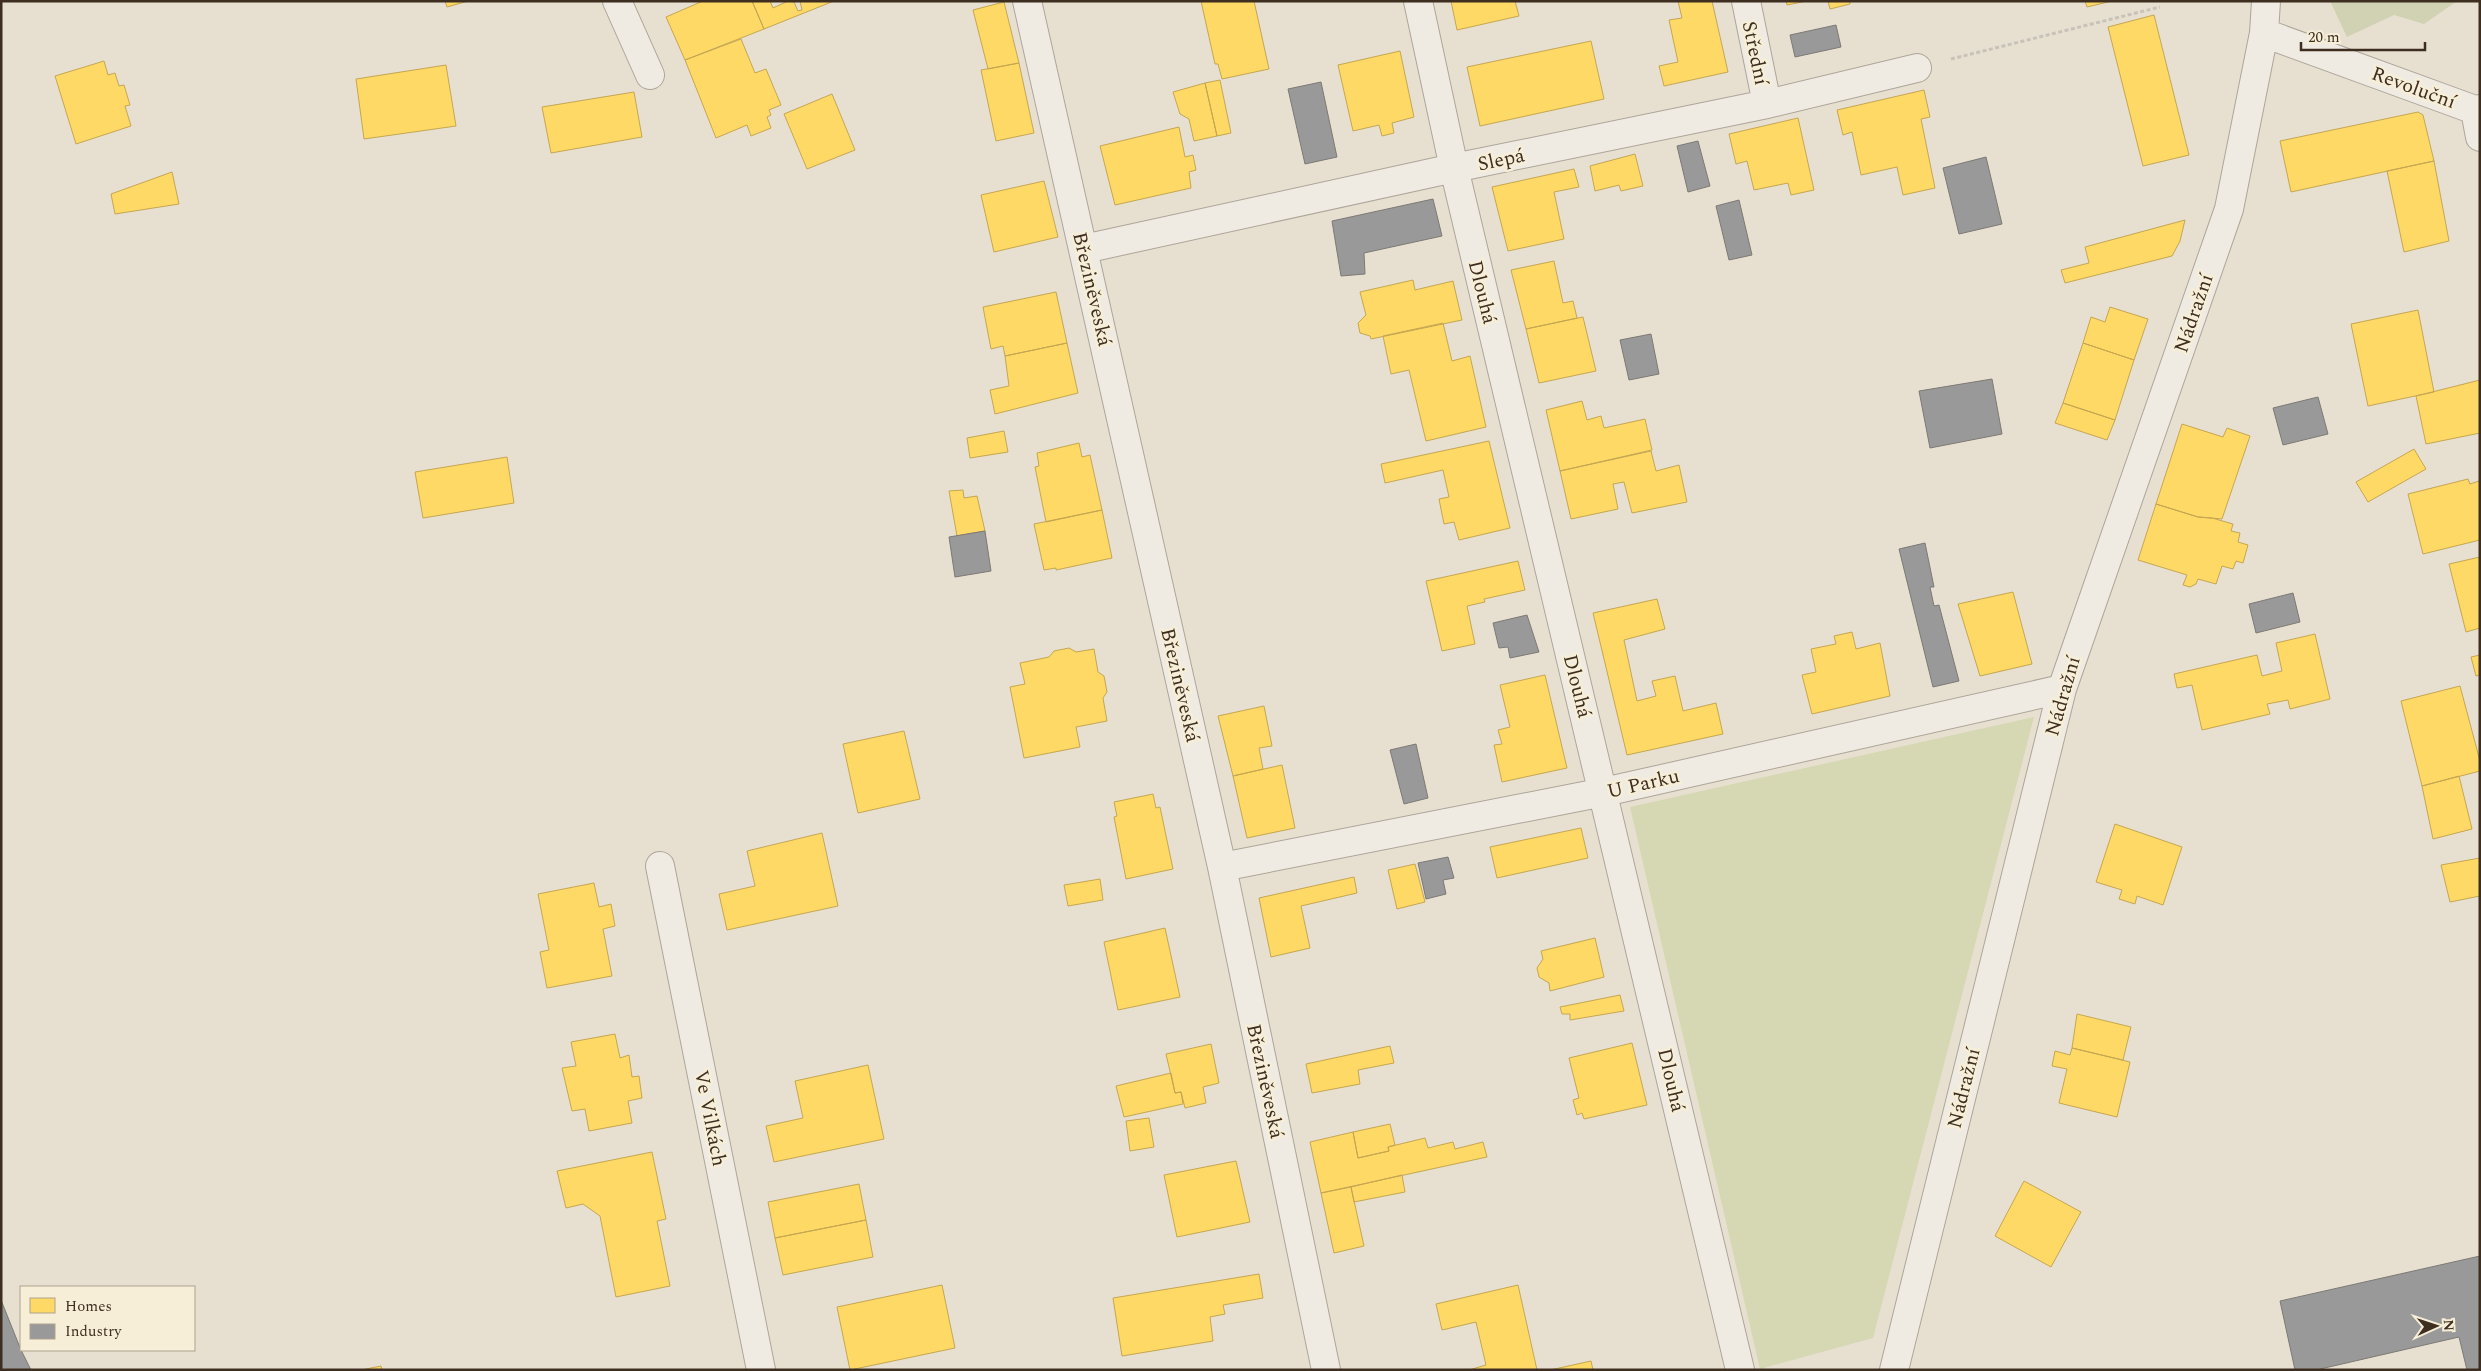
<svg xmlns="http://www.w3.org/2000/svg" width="2481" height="1371" font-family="Spectral,serif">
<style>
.green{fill:#d6d7b3}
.cemetery{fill:#d1d1b3}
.homes{fill:#ffd966;stroke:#c5a651}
.industry{fill:#999;stroke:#7d7975}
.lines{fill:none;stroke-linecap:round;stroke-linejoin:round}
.street-casing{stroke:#ada599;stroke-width:30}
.path{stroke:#c8c2b9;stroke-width:3;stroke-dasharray:4 2.5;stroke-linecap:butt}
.street{stroke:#efebe3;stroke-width:28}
.labels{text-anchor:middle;stroke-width:5;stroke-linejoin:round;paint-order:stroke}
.street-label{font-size:20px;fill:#3d2e20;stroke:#f7eed8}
</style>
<rect width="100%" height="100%" fill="#e7e0d1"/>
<path class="green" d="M2034,717l-161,621 -113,31 -130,-562z"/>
<path class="cemetery" d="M2330,1h127l-33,23 -30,-9 -47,22z"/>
<path class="homes" d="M445,1h23l-21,6z
M703,1h49l12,28 -79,31 -19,-43z
M752,1h18l3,7 15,-7 6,1 4,9 4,-1 -2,-9h34l-70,28z
M1201,1h53l15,68 -47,10 -4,-15h-3z
M1451,1h64l4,15 -62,14z
M1678,1h34l16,71 -64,14 -5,-20 19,-4 -9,-42 13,-2z
M1786,1h21l-20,4z
M1828,1h22v3l-20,5z
M2085,1h27l-25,6z
M1004,2l15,61 -31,6 -15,-59z
M2154,15l35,140 -46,11 -35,-139z
M741,39l14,34 11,-4 15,36 -12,5 2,5 -4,2 4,11 -20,8 -4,-11 -31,13 -31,-78z
M1591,41l13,58 -124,27 -13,-59z
M1400,51l14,66 -22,6 2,10 -12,3 -3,-11 -26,6 -15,-66z
M104,61l4,14 7,-2 4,13 5,-1 6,20 -5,1 6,20 -55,18 -21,-68z
M1019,63l15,70 -38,8 -15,-71z
M446,65l10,61 -92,13 -8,-60z
M1220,80l11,53 -14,3 -12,-53z
M1205,83l12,53 -23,5 -5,-22 -9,-5 -7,-22z
M1924,90l6,27 -9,2 14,69 -32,7 -6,-28 -36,8 -9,-43 -9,3 -6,-25z
M634,92l8,45 -91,16 -9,-46z
M832,94l23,56 -48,19 -23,-55z
M2418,112l5,3 11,46 -143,31 -11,-51z
M1798,118l16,72 -23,5 -3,-12 -34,7 -7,-29 -11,3 -7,-30z
M1179,127l6,30 8,-2 3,15 -7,2 2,16 -76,17 -15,-59z
M1635,154l8,32 -22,5 -2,-6 -24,6 -5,-25z
M2434,161l15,80 -45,11 -17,-81z
M1574,169l5,18 -25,5 10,47 -56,12 -16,-64z
M172,172l7,32 -64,10 -4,-20z
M1044,181l14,56 -64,15 -13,-57z
M2185,220l-5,21 -8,15 -107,27 -4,-13 28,-7 -4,-16z
M1554,261l9,42 10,-2 4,17 -51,11 -15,-59z
M1413,280l2,10 38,-9 9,39 -91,19 -1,-3 -10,-3 -2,-10 8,-8 -6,-23z
M1056,292l11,51 -62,13 -2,-10 -12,3 -8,-42z
M2110,307l38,12 -14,41 -51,-17 8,-26 14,5z
M2418,310l16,82 -66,14 -17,-82z
M1583,317l13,54 -57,12 -13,-54z
M1443,323l9,38 18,-5 16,71 -60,14 -17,-71 -18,4 -8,-38z
M1067,343l11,50 -83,21 -5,-24 19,-4 -4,-30z
M2083,343l51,17 -19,60 -52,-17z
M2480,380v53l-54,11 -10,-48z
M1582,401l5,19 14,-4 3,12 41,-9 7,31 -92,21 -14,-61z
M2063,403l52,17 -8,20 -52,-17z
M2182,424l41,13 4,-9 23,8 -28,83 -24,-2 -42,-13z
M1004,431l4,21 -38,6 -3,-20z
M1489,441l21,87 -51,12 -5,-18 -10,2 -5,-25 10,-2 -6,-27 -58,13 -4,-19z
M1079,443l3,14 8,-2 12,55 -56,12 -11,-55 4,-1 -2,-13z
M2414,449l12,20 -58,33 -12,-20z
M1651,451l5,20 23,-6 8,37 -55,11 -8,-31 -11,2 5,25 -47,10 -11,-48z
M507,457l7,46 -91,15 -8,-46z
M2468,479l2,5 9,-3 1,4v55l-57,14 -15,-60z
M963,490l1,8 13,-2 8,35 -28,5 -8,-45z
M2156,504l42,13 14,1 21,6 -2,7 9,2 -2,9 10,3 -5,18 -7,-2 -3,8 -11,-3 -6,18 -18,-5 -2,5 -6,3 -7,-2 4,-10 -49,-15z
M1102,510l10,48 -56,12v-2l-12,2 -10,-46z
M2480,557v71l-14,4 -17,-68z
M1518,561l7,29 -41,9 1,3 -18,4 8,38 -33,7 -16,-70z
M2013,592l19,72 -52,12 -22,-72z
M1657,599l8,30 -41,11 13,61 19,-5 -4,-15 23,-5 8,35 33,-8 7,31 -96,21 -34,-142z
M1852,632l4,17 24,-6 10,53 -78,18 -10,-39 14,-3 -5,-23 25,-5 -2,-8z
M2315,634l15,65 -40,10 -2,-9 -21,4 3,10 -68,16 -10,-45 -15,3 -3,-14 83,-19 5,21 20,-5 -6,-28z
M1069,648l7,4 18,-3 4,23 6,4 3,16 -4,6 4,23 -31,6 4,20 -56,11 -14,-71 15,-3 -5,-21 29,-6 5,-6z
M2480,655v20l-4,1 -5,-19z
M1545,675l22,93 -65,14 -8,-37 8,-1 -4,-14 12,-3 -10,-42z
M2460,686l20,75v10l-58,15 -21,-85z
M1264,706l8,40 -13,2 4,21 -30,7 -15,-60z
M904,731l16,68 -62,14 -15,-69z
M1282,765l13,63 -48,10 -14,-62z
M2459,776l13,53 -39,10 -11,-53z
M1153,794l3,14 4,-1 13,62 -47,10 -12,-62 3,-1 -3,-14z
M2115,824l67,23 -19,58 -26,-9 -2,8 -16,-5 3,-9 -26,-8z
M1581,828l7,30 -91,20 -7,-31z
M822,833l16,73 -111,24 -8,-36 36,-8 -8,-35z
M2480,858v38l-30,6 -9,-37z
M1415,864l10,38 -28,7 -9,-39z
M1354,877l3,16 -56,13 9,42 -39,9 -12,-59z
M1100,879l3,21 -35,6 -4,-21z
M594,883l5,24 12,-3 4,22 -12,3 9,47 -65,12 -7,-36 9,-2 -11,-56z
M1165,928l15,69 -62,13 -14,-68z
M1595,938l9,39 -54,14 -1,-8 -10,-6 -2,-9 6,-9 -2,-8z
M1620,995l4,16 -54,9v-6h-8l-2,-7z
M2077,1014l54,13 -8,33 -51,-12z
M615,1034l5,24 9,-3 3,22 7,-1 3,22 -14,3 4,22 -43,8 -4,-22 -13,2 -10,-43 14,-2 -5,-24z
M1632,1043l15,62 -63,14 -2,-6 -5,2 -4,-15 6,-2 -10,-40z
M1211,1044l8,39 -16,4 3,16 -21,5 -4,-16 -6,1 -9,-39z
M1390,1046l4,17 -36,7 2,14 -48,9 -6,-29z
M2072,1048l58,14 -13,55 -58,-14 8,-34 -15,-3 3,-15 15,4z
M868,1065l16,74 -110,23 -8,-36 37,-8 -8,-37z
M1171,1073l4,20 6,-1 2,12 -59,13 -8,-31z
M1149,1118l5,29 -24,4 -4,-30z
M1390,1124l5,21 -7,2 1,4 -31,7 -5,-26z
M1353,1132l5,26 31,-7 -1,-4 37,-9 3,10 25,-6 2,7 28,-7 4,15 -166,36 -11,-51z
M652,1152l14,67 -9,2 13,65 -54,11 -16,-81 -17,-12 -17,4 -9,-37z
M1236,1161l14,61 -73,15 -13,-62z
M1402,1175l3,17 -51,10 -3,-15z
M2024,1181l57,31 -30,55 -56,-31z
M859,1184l7,36 -91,18 -7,-36z
M1351,1187l13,59 -30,7 -13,-60z
M866,1220l7,37 -90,18 -8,-37z
M1259,1274l4,24 -40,7 2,9 -15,3 3,24 -91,15 -9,-58z
M942,1285l13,63 -105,22 -13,-63z
M1518,1285l19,85h-68l17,-5 -10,-43 -34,8 -6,-26z
M1591,1361l2,9h-43z
M381,1366l1,4h-21z"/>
<path class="industry" d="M1836,25l5,22 -46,10 -5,-22z
M1321,82l16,75 -32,7 -17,-75z
M1698,141l12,45 -22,6 -11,-46z
M1986,157l16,67 -43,10 -16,-66z
M1433,199l9,37 -78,17 1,21 -24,2 -9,-55z
M1739,200l13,55 -23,5 -13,-54z
M1651,334l8,40 -30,6 -9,-40z
M1992,379l10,55 -72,14 -11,-57z
M2318,397l10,37 -45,11 -10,-37z
M985,531l6,40 -36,6 -6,-40z
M1925,543l9,44h-4l4,19 5,-1 20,76 -26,6 -34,-138z
M2293,593l7,29 -44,11 -7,-29z
M1527,615l12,37 -29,6 -2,-11 -9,1 -6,-25z
M1416,744l12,54 -24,6 -14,-54z
M1448,857l6,21 -11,2 3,14 -20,5 -8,-36z
M2480,1256v114h-13l-8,-33 -143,33h-21l-15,-69z
M1,1300l20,50 10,20h-30z"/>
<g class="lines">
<g class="street-casing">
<path id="street" d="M617,1l33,74
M1027,1l195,866 104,503
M1418,1l36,167 286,1202
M1746,1l21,103
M2266,1l-2,32 211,77 5,-1
M2475,110l5,27
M1084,249l370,-81 313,-64 150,-36
M660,866l101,504
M1222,867l382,-75 458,-103
M1894,1370l168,-681 167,-480 35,-176"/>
</g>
<path class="path" d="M1951,59l209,-52"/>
<use href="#street" class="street"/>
</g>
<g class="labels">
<g class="street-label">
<text transform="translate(1756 53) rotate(78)" y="7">Střední</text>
<text transform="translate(2414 87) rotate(20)" y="7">Revoluční</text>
<text transform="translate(1501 159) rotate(-12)" y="7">Slepá</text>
<text transform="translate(1093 289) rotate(77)" y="7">Březiněveská</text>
<text transform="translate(1483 292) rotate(76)" y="7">Dlouhá</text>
<text transform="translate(2193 313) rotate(-71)" y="7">Nádražní</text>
<text transform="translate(1181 685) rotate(77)" y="7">Březiněveská</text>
<text transform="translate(1578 686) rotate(76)" y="7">Dlouhá</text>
<text transform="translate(2062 696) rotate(-74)" y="7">Nádražní</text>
<text transform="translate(1643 783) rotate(-13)" y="7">U Parku</text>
<text transform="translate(1672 1080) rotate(77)" y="7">Dlouhá</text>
<text transform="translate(1266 1081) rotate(78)" y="7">Březiněveská</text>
<text transform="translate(1963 1088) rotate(-76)" y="7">Nádražní</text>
<text transform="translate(711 1118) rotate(79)" y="7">Ve Vilkách</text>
</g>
</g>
<rect width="2481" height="1371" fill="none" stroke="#3d2e20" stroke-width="5"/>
<rect x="20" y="1286" width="175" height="65" fill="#f7eed8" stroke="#ada18e"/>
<rect x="30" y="1298" width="25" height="15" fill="#ffd966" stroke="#ada18e"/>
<text x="65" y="1311" font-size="15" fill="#3d2e20">Homes</text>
<rect x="30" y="1324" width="25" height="15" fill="#999999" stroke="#ada18e"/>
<text x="65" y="1336" font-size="15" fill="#3d2e20">Industry</text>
<g transform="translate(2436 1326) rotate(87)" stroke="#f7eed8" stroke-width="4" paint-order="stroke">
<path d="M0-4L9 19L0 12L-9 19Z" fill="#3d2e20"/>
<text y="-8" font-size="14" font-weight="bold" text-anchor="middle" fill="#3d2e20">N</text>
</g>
<path d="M2301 42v8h124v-8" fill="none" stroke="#3d2e20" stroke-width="2.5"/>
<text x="2308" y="42" font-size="15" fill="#3d2e20" stroke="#f7eed8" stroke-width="4" paint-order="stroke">20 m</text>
</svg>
